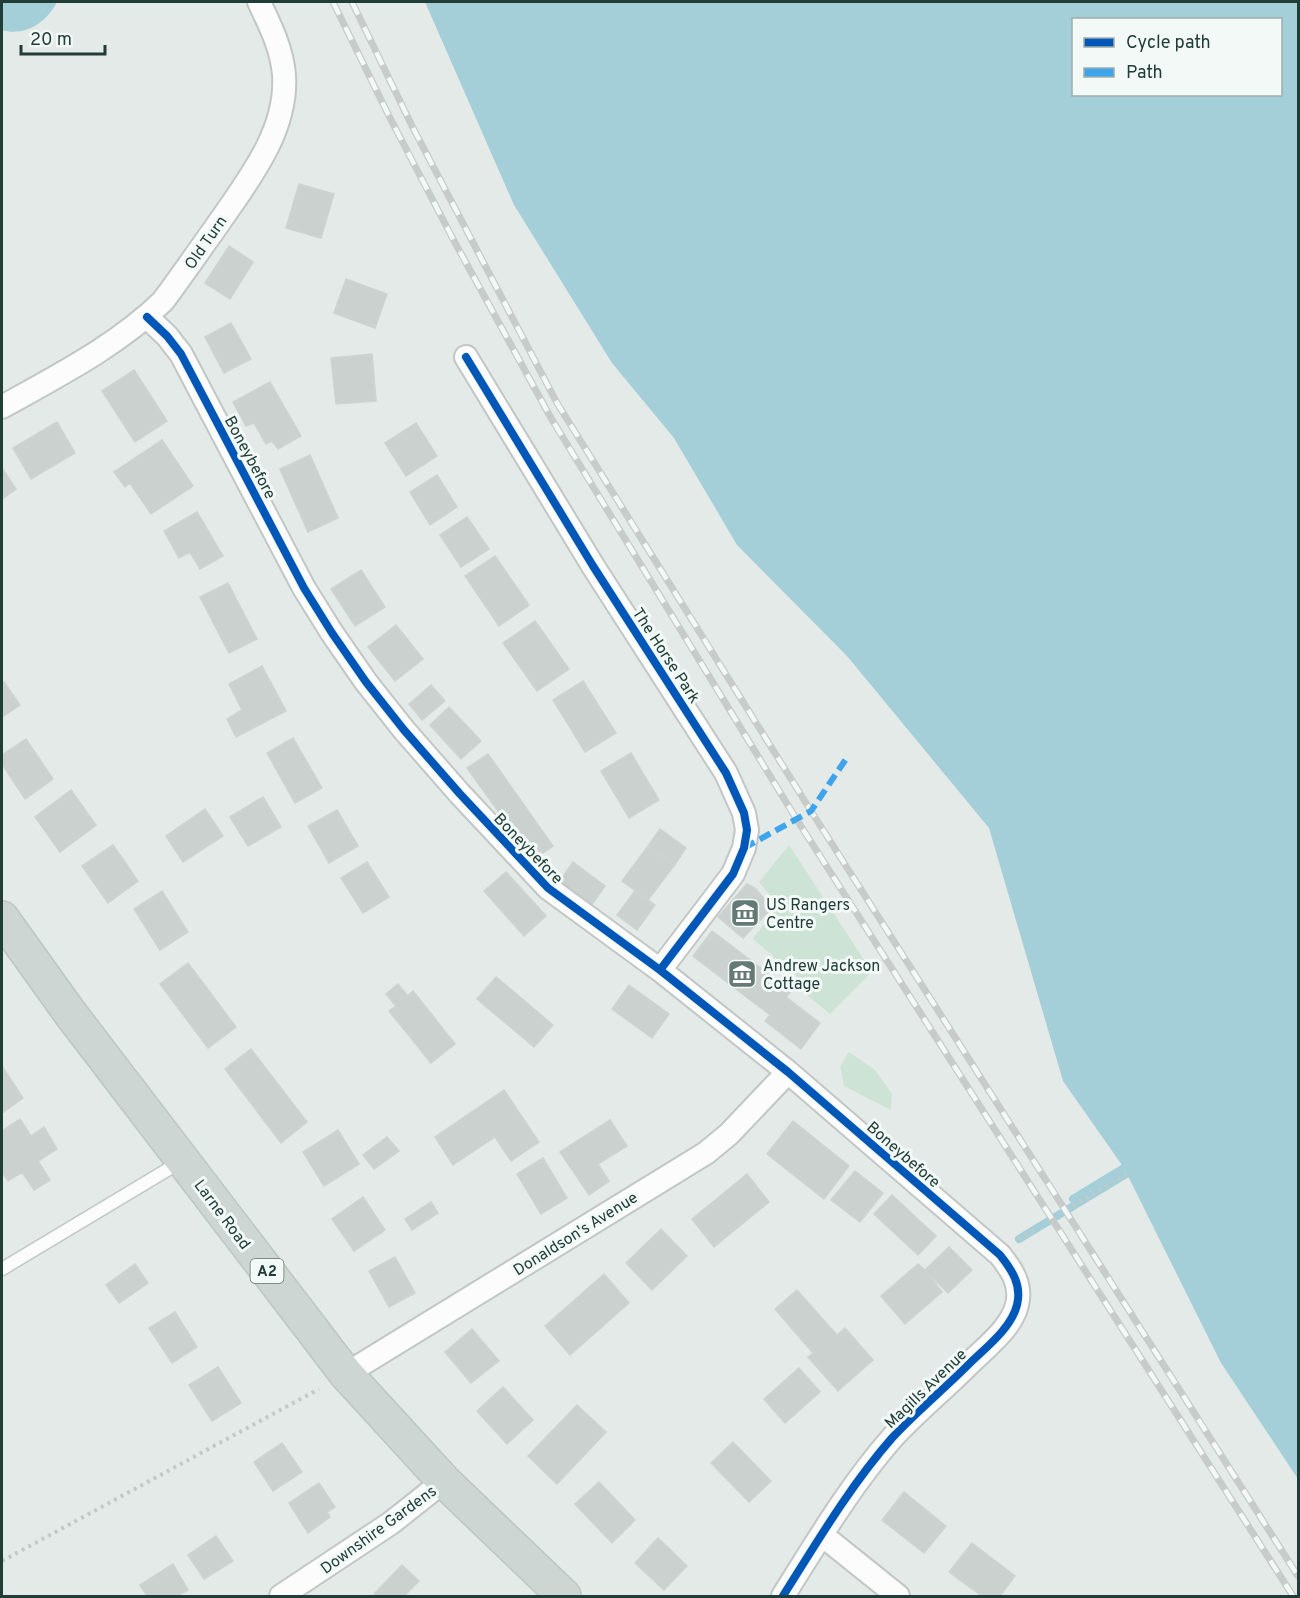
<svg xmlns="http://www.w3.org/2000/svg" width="1300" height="1598" font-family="Overpass,sans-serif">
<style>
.green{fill:#cde3d5}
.water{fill:#a4cfd8;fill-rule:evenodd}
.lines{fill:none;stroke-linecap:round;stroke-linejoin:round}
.stream{stroke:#a4cfd8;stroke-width:8}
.building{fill:#cbd1cf;stroke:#cdd3d0;stroke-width:1.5}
.service-casing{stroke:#c1c7c4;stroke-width:15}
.minor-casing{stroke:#c1c7c4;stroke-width:26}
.primary-casing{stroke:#bcc6c3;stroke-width:36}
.path{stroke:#c1cac7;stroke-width:4;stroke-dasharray:3 4.5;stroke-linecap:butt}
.service{stroke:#fbfcfb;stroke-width:12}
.minor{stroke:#fbfcfb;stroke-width:22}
.primary{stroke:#cdd6d3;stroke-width:33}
.rail-casing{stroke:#c7cbca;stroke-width:7}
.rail{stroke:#f2f9f6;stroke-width:4.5;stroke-dasharray:14;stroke-linecap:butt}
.quiet{stroke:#3ea4ec;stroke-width:6;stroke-dasharray:12 6;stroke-linecap:butt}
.cycleway-casing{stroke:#f2f9f6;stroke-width:11}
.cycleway{stroke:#0057b8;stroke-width:8}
.labels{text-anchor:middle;stroke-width:6;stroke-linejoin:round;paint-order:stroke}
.shield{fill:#f2f9f6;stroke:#607570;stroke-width:1.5}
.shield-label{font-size:15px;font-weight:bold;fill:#213d37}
.street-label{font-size:16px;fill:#213d37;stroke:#f2f9f6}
.poi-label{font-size:16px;fill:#213d37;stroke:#f2f9f6;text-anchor:start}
</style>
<rect width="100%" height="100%" fill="#e4eae7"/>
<path class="green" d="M789,845l83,127 -42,42 -28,-23 -1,-11 -48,-41 25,-34 -19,-23z
M849,1052l26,18 17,24 -1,16 -47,-24 -4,-20z"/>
<path class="water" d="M2,2h55c-10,20 -32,35 -55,28z
M425,2h873v1477l-77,-116 -97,-195 -61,-87 -74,-253 -142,-172 -110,-111 -63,-107 -62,-75 -98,-158zM1074,20h206v74h-206z"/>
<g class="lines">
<path class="stream" d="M1073,1199l51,-31
M1019,1239l107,-65"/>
</g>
<path class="building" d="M299,184l35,10 -13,44 -35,-10z
M229,246l24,16 -23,37 -25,-16z
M346,279l41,15 -12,34 -41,-15z
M231,323l20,36 -27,14 -19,-36z
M372,354l4,47 -40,3 -5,-46z
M134,370l33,51 -32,21 -33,-51z
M270,382l31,54 -23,13 -6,-8 -6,3 -12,-21 -8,3 -13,-24z
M57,422l18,31 -44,26 -18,-31z
M416,423l21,33 -31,20 -21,-33z
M162,440l31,46 -42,28 -21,-31 -5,4 -11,-15z
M310,455l28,63 -30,14 -28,-63z
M2,468l14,21 -14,10z
M437,475l20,32 -27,18 -20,-33z
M197,512l26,44 -23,13 -10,-17 -11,6 -15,-27z
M467,517l22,32 -28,18 -21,-32z
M495,556l34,49 -30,21 -34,-50z
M361,570l24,37 -30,19 -24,-37z
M228,583l29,56 -28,14 -29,-56z
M535,621l34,48 -32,22 -34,-48z
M396,625l27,34 -28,22 -27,-34z
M262,666l24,45 -50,26 -9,-18 15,-9 -13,-26z
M583,681l33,52 -31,19 -32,-52z
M4,682l16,23 -18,12v-34z
M431,685l14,16 -23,19 -13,-16z
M449,707l32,34 -20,18 -31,-34z
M293,738l29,50 -27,15 -28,-50z
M26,739l27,40 -28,20 -23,-35v-9z
M631,753l28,47 -30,18 -28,-47z
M488,754l65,92 -20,14 -66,-92z
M71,790l25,35 -36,27 -25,-35z
M263,797l18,30 -33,19 -18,-29z
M205,809l18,27 -40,26 -17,-26z
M337,810l21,36 -29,17 -21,-37z
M660,829l26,19 -12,18 -26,-20z
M113,845l25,36 -30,22 -26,-37z
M648,846l26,20 -26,34 -26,-19z
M367,862l22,35 -26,16 -22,-35z
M573,862l32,24 -14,20 -32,-24z
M506,872l40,44 -22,20 -40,-45z
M747,884l8,4 17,20 -29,30 -25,-21z
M162,891l26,41 -28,18 -26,-41z
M635,891l20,14 -18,25 -20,-15z
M712,931l79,60 -5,6 34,26 -19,26 -36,-28 5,-6 -77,-59z
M188,963l48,64 -28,21 -48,-64z
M496,977l57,48 -19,22 -57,-48z
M398,984l10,12 5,-5 42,53 -24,19 -42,-52 7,-5 -10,-12z
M629,985l40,29 -17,24 -40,-29z
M251,1049l56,73 -26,21 -56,-74z
M2,1066l21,32 -21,15z
M504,1090l35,52 -28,19 -16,-24 -42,28 -18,-28z
M20,1119l11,17 13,-9 13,22 -19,12 12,19 -16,10 -12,-18 -14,9 -6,-9v-41z
M610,1120l17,26 -29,18 11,17 -20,14 -29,-43z
M793,1121l56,45 -25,33 -57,-45z
M338,1130l21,34 -35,22 -21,-34z
M387,1137l12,14 -25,18 -11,-14z
M543,1158l24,40 -26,16 -24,-40z
M855,1171l28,22 -23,29 -29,-22z
M747,1174l22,28 -55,45 -22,-28z
M892,1195l44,41 -18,19 -44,-41z
M363,1197l22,33 -31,21 -22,-32z
M431,1202l7,11 -26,17 -7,-11z
M661,1229l26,27 -35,34 -26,-27z
M949,1247l23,23 -24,23 -23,-23z
M395,1257l20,36 -26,14 -20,-36z
M135,1264l13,19 -29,20 -13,-18z
M918,1264l7,6 17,22 -37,32 -24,-28z
M604,1274l25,29 -59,52 -25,-29z
M797,1290l40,45 8,-7 28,32 -35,31 -30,-34 5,-4 -38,-44z
M175,1312l22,35 -25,16 -23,-35z
M472,1329l27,32 -28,22 -26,-31z
M218,1367l23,36 -29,18 -23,-36z
M799,1368l21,24 -35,31 -21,-24z
M503,1387l30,33 -26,24 -30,-33z
M577,1405l29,27 -49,52 -29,-28z
M733,1442l38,39 -22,21 -38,-39z
M282,1443l20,29 -29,19 -19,-29z
M599,1482l36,38 -23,23 -37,-39z
M319,1483l16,24 -8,5 3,5 -22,16 -19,-30z
M904,1492l42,34 -22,27 -42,-33z
M216,1536l17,25 -29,18 -16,-24z
M658,1538l29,28 -23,24 -29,-27z
M972,1543l43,33 -15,20h-18l-33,-24z
M173,1564l15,26 -11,6h-30l-7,-11z
M402,1565l17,16 -15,15h-28l-2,-2z"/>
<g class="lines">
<g class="service-casing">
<path id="service" d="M2,1269l180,-108"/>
</g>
<g class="minor-casing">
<path id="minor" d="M147,317l20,19 14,18 123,234 28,45 34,49 38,48 56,64 88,94 112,82 128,102 212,183c12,15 22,30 17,50 -6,24 -32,43 -49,60 -25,25 -52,47 -76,73 -42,48 -75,104 -109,158
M466,357l127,209 133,207 18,40 3,17 -3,18 -11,26 -73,96
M2,407c55,-31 115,-61 161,-106 18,-24 35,-49 53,-74 30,-44 72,-95 68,-152 -2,-26 -14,-50 -25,-73
M346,1374l360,-221 23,-19 59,-62
M822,1535l76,61
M281,1596l110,-73 53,-42"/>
</g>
<g class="primary-casing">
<path id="primary" d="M2,918l68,95 276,361 98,107 120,115"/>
</g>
<path class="path" d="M1073,1206l53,-32
M1018,1239l16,-9
M2,1561l317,-172"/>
<use href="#service" class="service"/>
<use href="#minor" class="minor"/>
<use href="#primary" class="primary"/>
<g class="rail-casing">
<path id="rail" d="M333,2l56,114 64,123 98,179 246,402 496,776
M352,2l60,124 145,277 254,408 487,765"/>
</g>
<use href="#rail" class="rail"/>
<path class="quiet" d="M744,848l67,-37 35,-52"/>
<g class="cycleway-casing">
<path id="cycleway" d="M147,317l20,19 14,18 123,234 28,45 34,49 38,48 56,64 88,94 112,82 128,102 212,183c12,15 22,30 17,50 -6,24 -32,43 -49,60 -25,25 -52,47 -76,73 -42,48 -75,104 -109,158
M466,357l127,209 133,207 18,40 3,17 -3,18 -11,26 -73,96"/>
</g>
<use href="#cycleway" class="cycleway"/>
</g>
<defs>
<g id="museum-square" transform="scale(1.5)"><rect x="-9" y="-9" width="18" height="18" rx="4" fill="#657a75" stroke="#f2f9f6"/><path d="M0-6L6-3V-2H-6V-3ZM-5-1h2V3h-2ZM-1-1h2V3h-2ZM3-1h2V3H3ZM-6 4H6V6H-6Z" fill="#fff"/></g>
</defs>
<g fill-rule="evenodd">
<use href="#museum-square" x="745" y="913"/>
<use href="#museum-square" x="742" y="974"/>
</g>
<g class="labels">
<rect class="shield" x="250.5" y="1259" width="33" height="24" rx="4.5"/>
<g class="shield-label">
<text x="267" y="1276">A2</text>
</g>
<g class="street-label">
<text transform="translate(205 242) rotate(-55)" y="6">Old Turn</text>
<text transform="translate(251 457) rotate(62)" y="6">Boneybefore</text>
<text transform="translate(667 655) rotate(57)" y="6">The Horse Park</text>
<text transform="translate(529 848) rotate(46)" y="6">Boneybefore</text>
<text transform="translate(904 1154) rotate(41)" y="6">Boneybefore</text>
<text transform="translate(223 1214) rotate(53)" y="6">Larne Road</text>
<text transform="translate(575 1233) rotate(-32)" y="6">Donaldson's Avenue</text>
<text transform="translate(925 1388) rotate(-44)" y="6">Magills Avenue</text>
<text transform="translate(378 1529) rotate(-36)" y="6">Downshire Gardens</text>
</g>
<g class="poi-label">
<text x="766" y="910">US Rangers<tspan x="766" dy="18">Centre</tspan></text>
<text x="763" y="971">Andrew Jackson<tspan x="763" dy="18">Cottage</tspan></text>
</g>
</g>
<rect width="1300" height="1598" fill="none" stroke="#213d37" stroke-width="6"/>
<rect x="1072" y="18" width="210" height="78" fill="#f2f9f6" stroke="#9eaeaa" stroke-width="1.5"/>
<rect x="1084" y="38" width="30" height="9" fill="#0057b8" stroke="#9eaeaa" stroke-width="1.5"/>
<text x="1126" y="48" font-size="18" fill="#213d37">Cycle path</text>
<rect x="1084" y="68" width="30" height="9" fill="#3ea4ec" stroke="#9eaeaa" stroke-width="1.5"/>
<text x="1126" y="78" font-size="18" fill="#213d37">Path</text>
<path d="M21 45v9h84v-9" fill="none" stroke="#213d37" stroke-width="3"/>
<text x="30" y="45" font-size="18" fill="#213d37" stroke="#f2f9f6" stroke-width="4.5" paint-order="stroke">20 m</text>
</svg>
